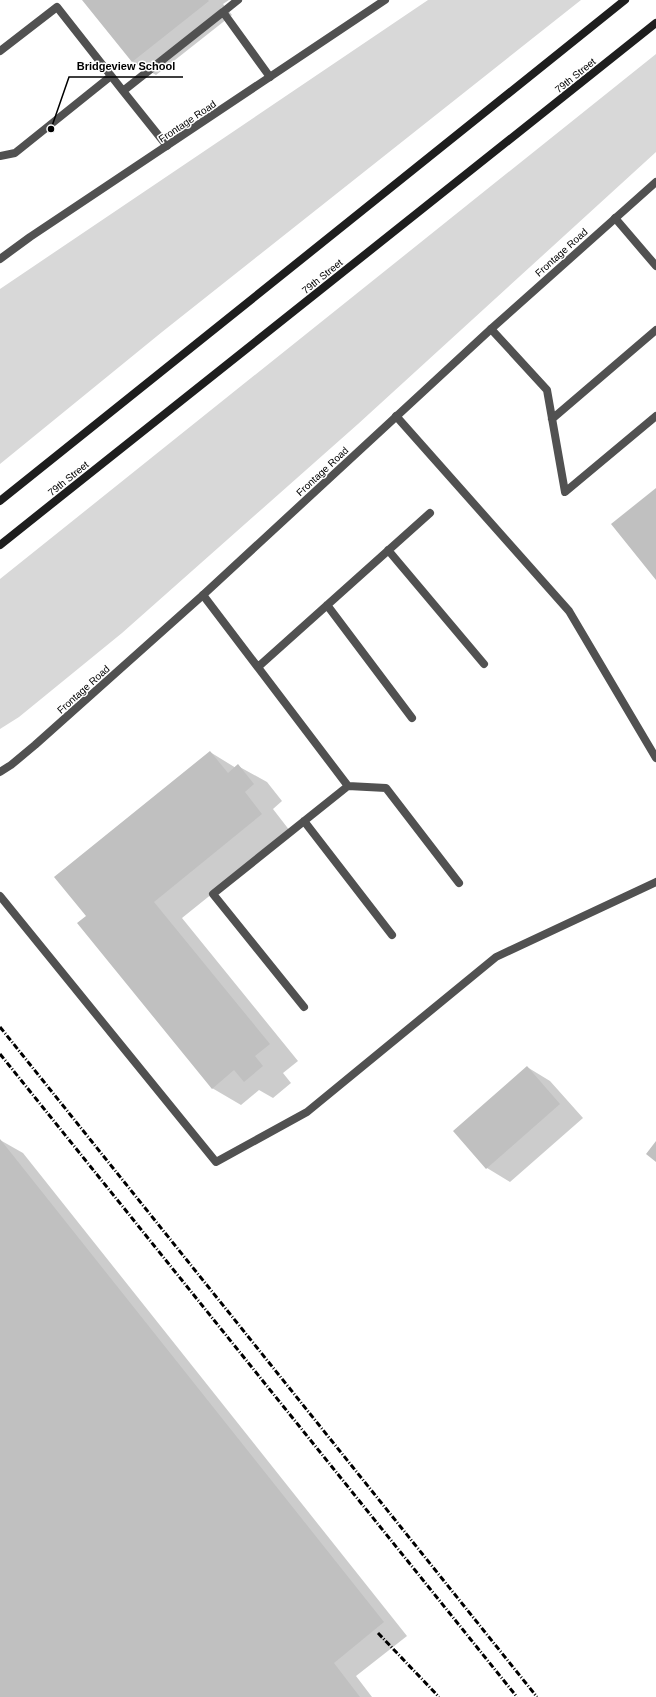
<svg xmlns="http://www.w3.org/2000/svg" width="656" height="1697" font-family="Helvetica,sans-serif">
<style>
.green{fill:#d8d8d8}
.shadow{fill:#0003}
.building{fill:#c0c0c0}
.lines{fill:none;stroke-linecap:round;stroke-linejoin:round}
.service{stroke:#515151;stroke-width:8}
.minor{stroke:#515151;stroke-width:8}
.secondary{stroke:#1e1e1e;stroke-width:8}
.rail{stroke:#000;stroke-width:3;stroke-dasharray:6 2 1 2;stroke-linecap:butt}
.labels{text-anchor:middle;stroke-width:3;stroke-linejoin:round;paint-order:stroke}
.street-label{font-size:10px;fill:#000;stroke:#fff}
.leader{fill:none;stroke:#000;stroke-width:1.5}
.callout-dot{fill:#000;stroke:#fff;stroke-width:1.5}
.callout-label{font-size:11px;text-anchor:middle;font-weight:bold;fill:#000;stroke:#fff;stroke-width:3;stroke-linejoin:round;paint-order:stroke}
</style>
<rect width="100%" height="100%" fill="#fff"/>
<path class="green" d="M428,0h153l-419,332 -162,132v-175z
M656,54v98l-298,272 -236,209 -103,84 -19,12v-150z"/>
<path class="shadow" d="M84,0h145l-6,4 9,11 -76,60 -23,-13z
M210,752l26,16 2,-2 29,16 15,19 -9,8 17,22 -108,87 116,143 -15,12 8,10 -18,15 -14,-8 -18,15 -29,-17 -125,-172z
M527,1067l23,14 33,37 -73,64 -23,-14 -32,-37z
M0,1140l23,13 384,483 -51,40 16,21h-372z"/>
<path class="building" d="M82,0h126l1,1 -77,61z
M656,488v92l-45,-56z
M210,751l18,22 10,-9 16,20 -9,8 17,22 -108,88 116,142 -15,12 8,10 -19,16 -10,-12 -22,19 -135,-166 9,-7 -32,-39z
M527,1066l33,38 -74,65 -33,-38z
M0,1139l384,483 -50,41 26,34h-360z
M656,1141v21l-10,-8z"/>
<g class="lines">
<path class="service" d="M223,12l15,-12
M0,51l57,-44 66,84
M167,146l-44,-55 100,-79 47,65
M0,156l15,-3 96,-77
M615,218l41,48
M491,329l56,61 18,102 91,-76
M396,416l173,195 87,147
M552,419l104,-89
M388,550l96,114
M203,595l145,191 -135,108 91,113
M327,605l85,113
M258,667l172,-154
M348,786l38,2 73,95
M304,821l88,114
M0,896l216,266 91,-50 189,-155 160,-75"/>
<path class="minor" d="M0,259l30,-22 355,-237
M0,772l11,-7 24,-20 168,-150 288,-266 165,-147"/>
<path class="secondary" d="M0,501l625,-501
M0,545l656,-522"/>
<path class="rail" d="M0,1027l537,670
M0,1054l517,643
M378,1633l61,64"/>
</g>
<g class="labels">
<g class="street-label">
<text transform="translate(575 75) rotate(-39)" y="4">79th Street</text>
<text transform="translate(187 121) rotate(-34)" y="4">Frontage Road</text>
<text transform="translate(561 252) rotate(-42)" y="4">Frontage Road</text>
<text transform="translate(322 276) rotate(-39)" y="4">79th Street</text>
<text transform="translate(322 471) rotate(-43)" y="4">Frontage Road</text>
<text transform="translate(68 478) rotate(-39)" y="4">79th Street</text>
<text transform="translate(83 689) rotate(-42)" y="4">Frontage Road</text>
</g>
</g>
<path class="leader" d="M51 129L69 77H183"/>
<circle class="callout-dot" cx="51" cy="129" r="4"/>
<g class="callout-label">
<text x="126" y="70">Bridgeview School</text>
</g>
</svg>
